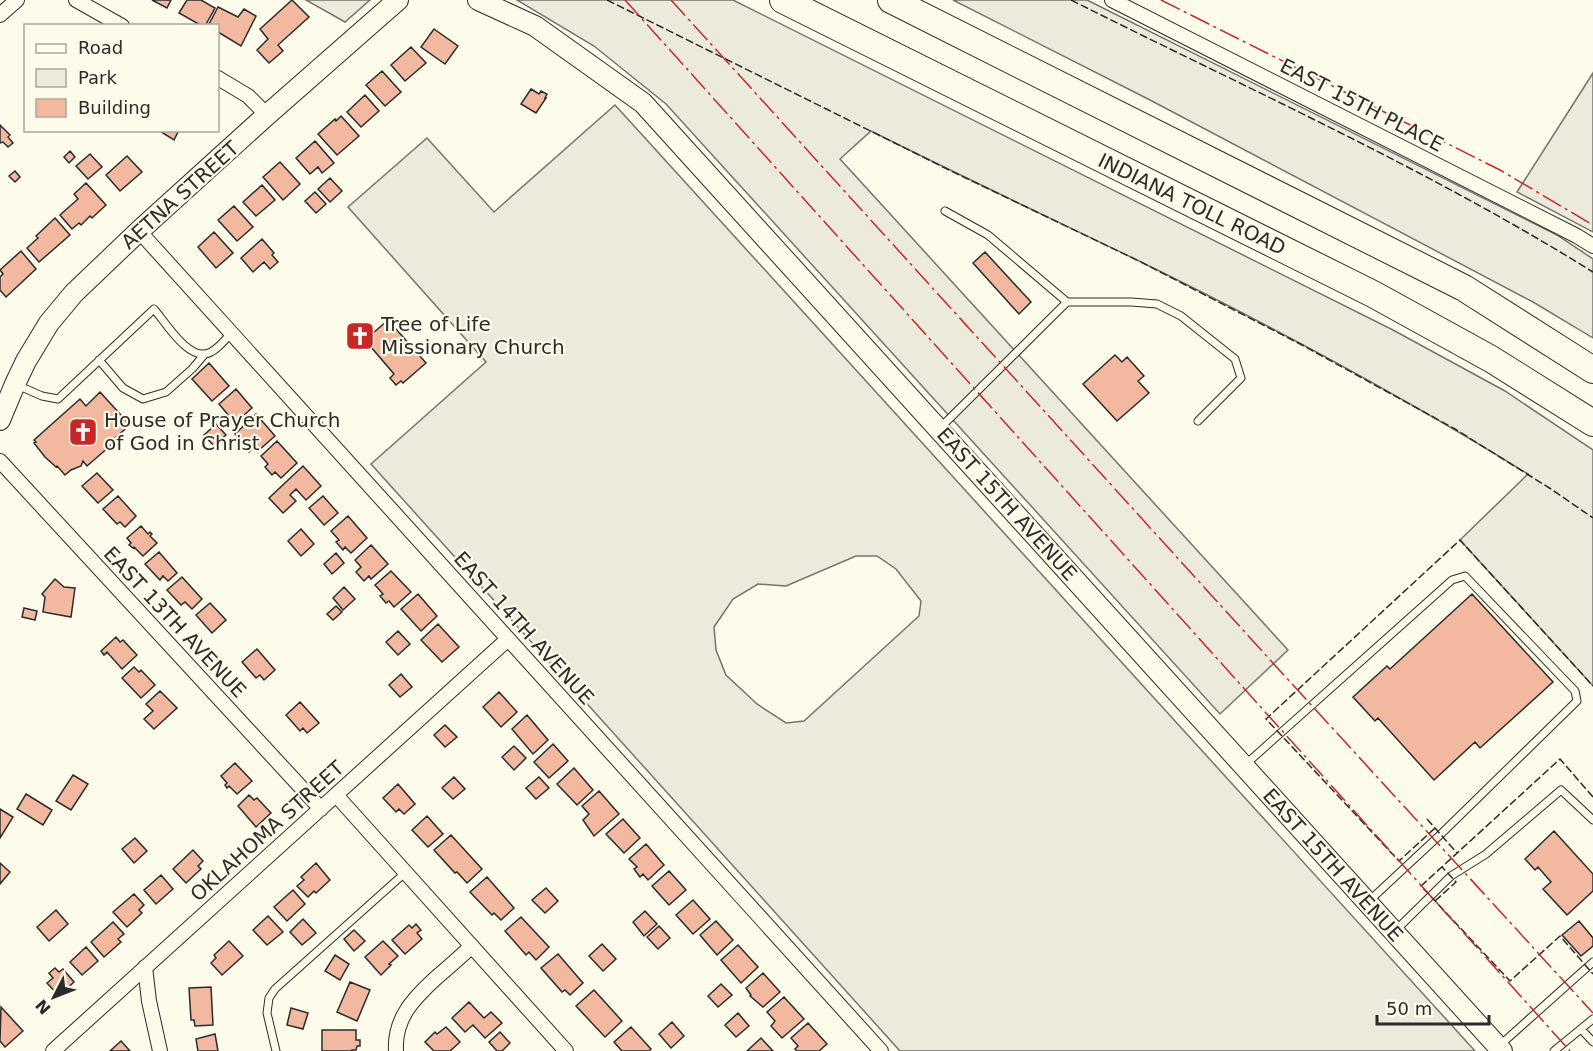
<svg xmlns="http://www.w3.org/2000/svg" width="1593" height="1051" font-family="'DejaVu Sans',sans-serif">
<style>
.green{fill:#ecebdb;stroke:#74746e;stroke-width:1.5;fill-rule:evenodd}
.building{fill:#f2b8a0;stroke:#2b2b2b;stroke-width:1.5}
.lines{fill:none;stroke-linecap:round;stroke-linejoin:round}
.lane-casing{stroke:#2b2b2b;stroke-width:9}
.street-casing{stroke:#2b2b2b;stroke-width:16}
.secondary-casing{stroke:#2b2b2b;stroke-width:22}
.highway-casing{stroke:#2b2b2b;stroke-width:28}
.lane{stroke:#fdfbea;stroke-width:7}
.street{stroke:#fdfbea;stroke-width:14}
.secondary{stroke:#fdfbea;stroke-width:20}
.highway{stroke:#fdfbea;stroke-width:26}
.fence{stroke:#2b2b2b;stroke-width:1.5;stroke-dasharray:8 3;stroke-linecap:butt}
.power{stroke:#c62828;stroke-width:1.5;stroke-dasharray:21 4.5 3 4.5;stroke-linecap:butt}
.labels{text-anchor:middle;stroke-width:4.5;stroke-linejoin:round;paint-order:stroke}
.street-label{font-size:20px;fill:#2b2b2b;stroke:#fdfbea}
.poi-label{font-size:20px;fill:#2b2b2b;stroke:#fdfbea;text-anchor:start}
</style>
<rect width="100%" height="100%" fill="#fdfbea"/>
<path class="green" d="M306,0h64l-25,22z
M517,0h216l660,330 112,61 88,59v236l-133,-146 68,-66c-126,-78 -258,-149 -391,-214 -89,-43 -178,-85 -266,-129l-31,28 448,491 -68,64 -554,-610 -72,-58z
M953,0h134l470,235 36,24v79l-60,-36 -383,-202z
M1593,73v159l-76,-40z
M615,105l860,946h-575l-529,-587 115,-102 -138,-155 79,-69 67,74zM856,556h21l19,13 25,32 -2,15 -115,105 -18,2 -29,-19 -31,-29 -10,-25 -2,-23 19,-28 25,-15 28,2z"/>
<path class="building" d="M152,0h19l-4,8z
M187,0h14l14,8 -10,18h-3l-23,-13z
M292,0l17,17 -31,28 5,6 -14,12 -12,-13 11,-11 -8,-10z
M218,7l20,10 6,-8 12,7 -15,30 -23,-14v-6h-10z
M434,29l24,17 -13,18 -24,-17z
M411,47l15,16 -21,18 -14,-16z
M382,71l19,21 -16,14 -19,-21z
M531,89l8,5 2,-3 6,3 -2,4h1l-10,15 -15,-9z
M365,95l14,16 -18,16 -14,-15z
M341,116l18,20 -22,19 -19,-21 17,-15 1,2z
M0,125l10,10 -2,2 5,6 -5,4 -5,-5 -3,1z
M158,130h21l-5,10z
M315,141l19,22 -12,10 -4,-6 -8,7 -14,-16z
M70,151l5,6 -6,6 -5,-6z
M90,154l12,13 -14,12 -12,-13z
M127,156l15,16 -22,19 -14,-16z
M280,162l20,22 -17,16 -20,-23z
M15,171l5,6 -5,5 -6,-6z
M330,178l12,13 -12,11 -12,-13z
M86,183l20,22 -14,13 -2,-2 -9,9 -2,-2 -7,6 -12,-14 18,-16 -4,-5z
M262,185l13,15 -19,16 -13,-14z
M315,192l11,12 -10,9 -11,-12z
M234,206l19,21 -16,14 -19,-21z
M55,218l15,17 -31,27 -12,-14 11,-10 -2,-2z
M214,232l19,21 -17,15 -18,-21z
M262,239l12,14 -2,2 6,7 -8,7 -6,-7 -11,10 -12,-14z
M21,251l15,18 -30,28 -6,-7v-13l3,-3 -3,-4z
M985,252l46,50 -12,12 -46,-51z
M388,320l38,43 -23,20 -2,-2 -5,4 -6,-7 4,-4 -29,-34z
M1115,355l7,7 5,-5 17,19 -6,5 11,12 -32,28 -34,-37z
M209,363l20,23 -17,15 -20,-22z
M236,389l16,19 -17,15 -16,-19z
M100,392l30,33 -15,13 2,2 -30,26 -4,-5 -2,5 -10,4 -6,5 -8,-9 -1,1 -11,-10 -11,-14 2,-1 -2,-2 46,-41 6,7z
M256,414l19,22 -16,14 -4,-3 -6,5 -14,-18z
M216,424l10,11 -12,11 -10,-11z
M277,441l20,22 -16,15 -6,-6 -3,3 -7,-8 3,-3 -7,-8z
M303,466l18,20 -15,14 -10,-11 -6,6 6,6 -13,12 -14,-15z
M97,473l16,17 -15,13 -16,-17z
M118,496l18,20 -11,11 -5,-5 -3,2 -14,-15z
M323,496l15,17 -14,12 -15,-17z
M348,516l19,22 -16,15 -6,-6 -2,3 -7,-8 3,-2 -8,-9z
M141,526l7,8 2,-2 2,2 -2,2 7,7 -14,13 -9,-9 -1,1 -4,-3 2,-2 -4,-5z
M301,529l13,15 -13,12 -13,-15z
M371,545l17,19 -17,15 -2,-3 -5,5 -8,-9 5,-5 -6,-7z
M159,552l18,21 -9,8 -5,-5 -3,4 -15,-16z
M336,553l8,10 -12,11 -8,-10z
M391,571l20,21 -17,15 -5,-6 -3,2 -6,-7 3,-2 -8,-9z
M182,577l20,22 -10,10 -7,-7 -4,3 -14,-15z
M55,579l9,8 11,1 -4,29 -28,-5 2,-15 -3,-3z
M344,587l11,12 -12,11 -10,-12z
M418,594l19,22 -16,15 -20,-22z
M1472,594l81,88 -73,66 -5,-6 -41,38 -56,-62 -3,3 -22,-24 34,-31 3,3z
M210,603l16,17 -14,13 -16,-18z
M336,606l6,6 -9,8 -6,-6z
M24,608l13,3 -2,9 -13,-3z
M438,624l21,23 -17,15 -21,-22z
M398,631l12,13 -12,11 -12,-13z
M116,637l4,5 3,-2 14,15 -15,14 -15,-17 -3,3 -3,-4z
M257,649l18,21 -11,10 -4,-5 -4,3 -14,-16z
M134,667l5,5 2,-2 14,15 -14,13 -19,-20z
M401,674l11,13 -12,10 -11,-12z
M160,691l17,17 -23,21 -10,-10 9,-8 -7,-7z
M499,692l18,20 -16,15 -18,-20z
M300,702l19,21 -12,10 -4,-5 -3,3 -14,-16z
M527,715l21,25 -15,14 -21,-25z
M445,725l12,12 -12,10 -11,-12z
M553,744l15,17 -19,17 -15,-16z
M514,746l12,12 -12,12 -12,-13z
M235,763l17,18 -15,13 -8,-8 -2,2 -2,-3 2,-2 -6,-7z
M574,768l19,22 -16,15 -20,-21z
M73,775l15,9 -17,26 -15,-9z
M454,777l11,12 -12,10 -11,-11z
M539,777l10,11 -13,11 -10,-11z
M398,784l17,20 -11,10 -5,-5 -3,3 -13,-14z
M599,791l20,23 -25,22 -11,-16 6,-6 -7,-8z
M26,794l26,16 -9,15 -26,-16z
M249,795l5,5 3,-2 14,15 -15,14 -18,-21z
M0,809l13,8 -13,21z
M427,816l16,18 -15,13 -16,-17z
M623,819l17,19 -16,15 -18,-19z
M1554,831l39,43v17l-26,24 -24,-26 8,-7 -13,-15 -3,3 -10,-11z
M451,835l31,34 -15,14 -10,-11 -2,1 -21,-23z
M135,838l12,13 -13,12 -12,-14z
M646,844l18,21 -16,15 -5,-6 -3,3 -6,-8 3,-2 -8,-8z
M193,850l10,11 -5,5 3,3 -15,14 -13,-14z
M0,863l10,9 -10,12z
M316,863l14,17 -14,13 -2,-2 -6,6 -11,-11 7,-6 -3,-3z
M669,871l17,19 -17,15 -17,-19z
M161,875l12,14 -17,15 -12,-14z
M487,877l27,31 -13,12 -7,-7 -2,2 -22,-23z
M546,888l12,13 -13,12 -13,-13z
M293,890l12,14 -18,17 -13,-14z
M134,894l10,11 -5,5 3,3 -15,14 -14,-15z
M693,900l17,19 -17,15 -17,-19z
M56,910l12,14 -19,17 -12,-14z
M645,911l12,13 -13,12 -11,-14z
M268,916l15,16 -16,13 -14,-15z
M521,917l28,30 -13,13 -7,-8 -3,3 -21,-24z
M303,919l13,14 -14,12 -12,-13z
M716,921l17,19 -16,15 -17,-20z
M1579,921l14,17v8l-12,10 -19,-21z
M113,922l11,12 -6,5 3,3 -17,15 -13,-15z
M416,924l5,6 -4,3 5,6 -17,15 -13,-14 17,-15 3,3z
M659,926l11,12 -12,11 -11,-12z
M354,930l11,11 -11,10 -10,-12z
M229,941l14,15 -21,19 -11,-12 5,-5 -2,-3z
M383,941l15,15 -9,8 2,1 -10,10 -16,-18z
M602,944l14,15 -13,12 -14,-15z
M738,945l20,22 -17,16 -20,-23z
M86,947l12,14 -16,14 -12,-13z
M558,954l25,29 -13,12 -5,-5 -3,2 -21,-24z
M335,955l14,9 -9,16 -15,-9z
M55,968l4,4 4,-3 11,13 -15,14 -12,-13 6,-5 -4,-5z
M763,973l17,19 -17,15 -13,-11 1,-1 -5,-7z
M350,982l20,8 -13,31 -20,-9z
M721,984l11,11 -14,12 -10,-11z
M211,987l2,38 -18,1 -1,-6h-3l-2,-32z
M594,990l28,31 -17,16 -29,-31z
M784,997l20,22 -22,19 -11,-12 4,-5 -8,-9z
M469,1002l15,16 7,-6 11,11 -17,15 -12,-13 -8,7 -13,-14z
M1,1007l22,24 -18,16 -5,-6z
M291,1008l17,5 -5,16 -16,-4z
M738,1013l11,13 -13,11 -11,-12z
M672,1022l12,14 -13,12 -12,-14z
M808,1023l19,21 -8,7h-22l-2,-2 3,-3 -7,-8z
M446,1027l14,15 -10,9h-16l-9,-9 10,-10 2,2z
M631,1027l20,22 -2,2h-27l-8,-9z
M322,1030h34v10h4v6h-3l-1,4h-4v1h-30z
M500,1032l10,11 -8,8h-5l-8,-9z
M215,1034l3,17h-20l-2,-12z
M761,1038l12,13h-26z
M121,1041l9,10h-20z"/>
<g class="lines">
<g class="lane-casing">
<path id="lane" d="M945,211l43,24 79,67
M99,360l24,28 20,11 23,-7 26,-23 12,-14
M17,385l25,11 16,3 96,-90c12,14 36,55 57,43 8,-4 15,-13 21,-20
M941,427l126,-125h64l26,2 24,12 54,43 6,19 -43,43
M1246,764l206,-184 13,-4 110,115 2,10 -136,133 -72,67
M1396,930l55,-54 35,-22 75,-64 32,30
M1581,1029l12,13
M1499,1046l94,-84
M276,1051l-9,-38 2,-15 6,-9 131,-117
M1554,1051l39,-32"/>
</g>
<g class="street-casing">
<path id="street" d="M76,0l46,26
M1112,0l465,236 16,10
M0,15l17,-15
M218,78l30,18 19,19
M139,231l742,820
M0,461l321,348
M336,795l230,256
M145,967l4,34 11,50
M53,1051l455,-412
M396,1051c-2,-33 18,-53 41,-74 12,-10 23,-20 35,-31"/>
</g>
<g class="secondary-casing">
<path id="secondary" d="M478,0l57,26 108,77 859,948
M0,420l15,-36 11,-23 23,-38 25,-30 65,-62 128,-116 131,-115"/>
</g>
<g class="highway-casing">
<path id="highway" d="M783,0l590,294 118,65 102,64
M891,0l573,288 129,82"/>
</g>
<use href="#lane" class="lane"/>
<use href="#street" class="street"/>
<use href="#secondary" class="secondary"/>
<use href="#highway" class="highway"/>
<path class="fence" d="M607,0l342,170 190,91 163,84 153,84 96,60 42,29
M1071,0c175,88 355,168 522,272
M1593,797l-33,-38 -139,127 89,95 50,-45 33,38
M1427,819l30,34
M1435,828l-36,33 -133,-142 194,-179 133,146
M1435,901l21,-19 -14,-15"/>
<path class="power" d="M625,0l945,1051
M671,0l611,673 311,340
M1161,0l339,170 93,55"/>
</g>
<defs>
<g id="church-square" transform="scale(1.5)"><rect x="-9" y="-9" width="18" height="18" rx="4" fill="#c62828" stroke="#fdfbea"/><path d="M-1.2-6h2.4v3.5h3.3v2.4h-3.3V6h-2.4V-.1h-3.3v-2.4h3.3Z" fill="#fff"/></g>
</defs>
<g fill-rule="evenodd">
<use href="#church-square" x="360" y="336"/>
<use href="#church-square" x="83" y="432"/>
</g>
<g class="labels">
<g class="street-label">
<text transform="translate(1362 105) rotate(27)" y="7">EAST 15TH PLACE</text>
<text transform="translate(180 195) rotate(-42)" y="7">AETNA STREET</text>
<text transform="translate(1192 204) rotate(26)" y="7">INDIANA TOLL ROAD</text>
<text transform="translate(1007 504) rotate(48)" y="7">EAST 15TH AVENUE</text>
<text transform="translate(175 622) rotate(47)" y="7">EAST 13TH AVENUE</text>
<text transform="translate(524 628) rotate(48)" y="7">EAST 14TH AVENUE</text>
<text transform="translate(267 831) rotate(-42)" y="7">OKLAHOMA STREET</text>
<text transform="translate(1333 865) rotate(48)" y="7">EAST 15TH AVENUE</text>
</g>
<g class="poi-label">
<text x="381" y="331">Tree of Life<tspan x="381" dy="23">Missionary Church</tspan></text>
<text x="104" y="427">House of Prayer Church<tspan x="104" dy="23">of God in Christ</tspan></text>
</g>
</g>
<rect x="24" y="24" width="195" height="108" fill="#fdfbea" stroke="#a9a89e" stroke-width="1.5"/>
<rect x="36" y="44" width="30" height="9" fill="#fdfbea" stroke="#a9a89e" stroke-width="1.5"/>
<text x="78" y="54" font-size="18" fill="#2b2b2b">Road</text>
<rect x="36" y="69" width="30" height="18" fill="#ecebdb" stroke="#a9a89e" stroke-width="1.5"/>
<text x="78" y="84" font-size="18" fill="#2b2b2b">Park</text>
<rect x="36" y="99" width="30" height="18" fill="#f2b8a0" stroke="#a9a89e" stroke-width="1.5"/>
<text x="78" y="114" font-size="18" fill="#2b2b2b">Building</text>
<g transform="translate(54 997) rotate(228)" stroke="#fdfbea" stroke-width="4.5" paint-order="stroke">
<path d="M0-4.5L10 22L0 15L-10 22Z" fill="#2b2b2b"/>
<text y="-9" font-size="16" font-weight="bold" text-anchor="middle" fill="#2b2b2b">N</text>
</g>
<path d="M1377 1015v9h112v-9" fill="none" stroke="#2b2b2b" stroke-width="3"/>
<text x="1386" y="1015" font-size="18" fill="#2b2b2b" stroke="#fdfbea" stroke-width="4.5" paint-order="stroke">50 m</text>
</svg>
